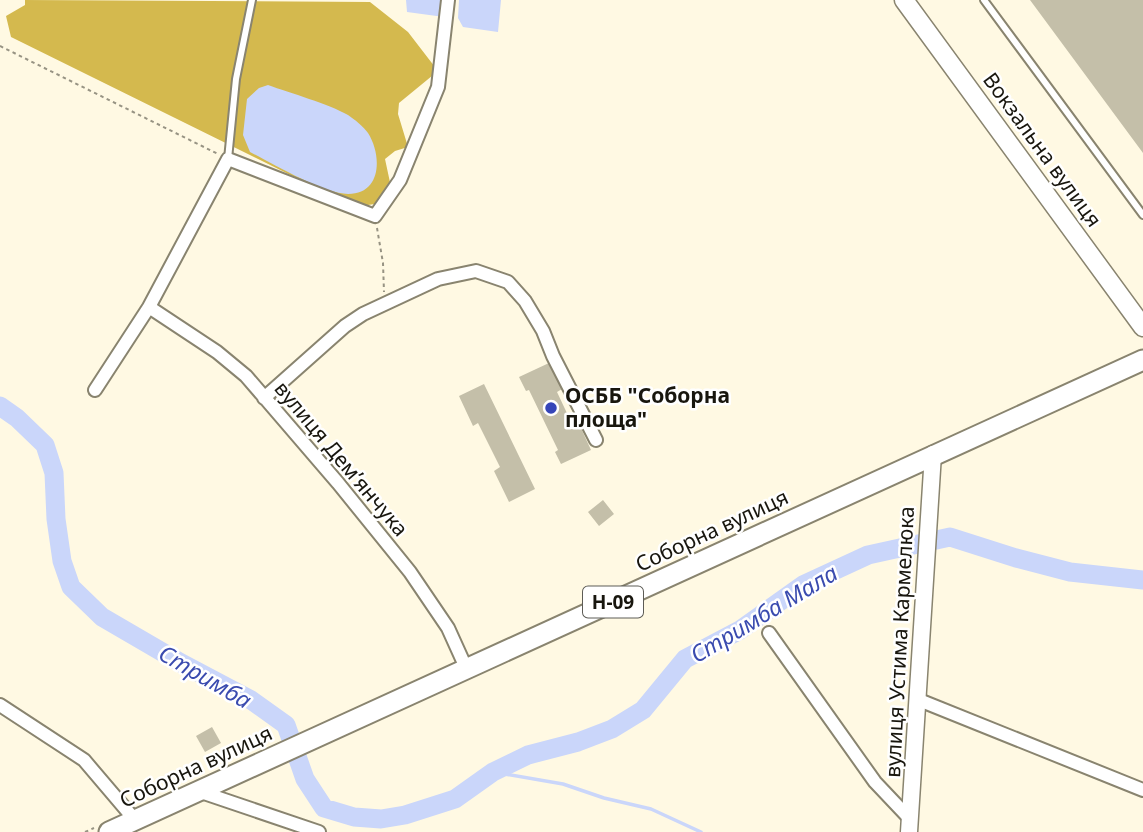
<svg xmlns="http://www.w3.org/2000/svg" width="1143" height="832" font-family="'Noto Sans',sans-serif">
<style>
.forest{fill:#d4b94e}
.water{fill:#cad6fa}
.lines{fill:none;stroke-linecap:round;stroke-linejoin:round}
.stream{stroke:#cad6fa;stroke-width:3.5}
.river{stroke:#cad6fa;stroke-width:19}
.building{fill:#c4bfa9}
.service-casing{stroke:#89846f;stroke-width:10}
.minor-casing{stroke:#89846f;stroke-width:16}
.tertiary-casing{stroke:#89846f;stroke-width:19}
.secondary-casing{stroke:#89846f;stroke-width:21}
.primary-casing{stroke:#89846f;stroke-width:23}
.path{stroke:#979383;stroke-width:2;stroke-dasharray:3.5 3.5;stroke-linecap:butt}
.service{stroke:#fff;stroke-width:6}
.minor{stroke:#fff;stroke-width:12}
.tertiary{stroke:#fff;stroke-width:16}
.secondary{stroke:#fff;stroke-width:18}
.primary{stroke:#fff;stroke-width:19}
.poi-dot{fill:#3545b8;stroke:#fff;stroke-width:2.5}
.labels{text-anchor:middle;stroke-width:5;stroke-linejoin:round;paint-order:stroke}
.shield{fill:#fff;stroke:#5d5c56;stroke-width:2}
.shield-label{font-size:19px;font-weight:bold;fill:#18160e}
.street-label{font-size:21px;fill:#18160e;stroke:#fff}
.poi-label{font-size:21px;font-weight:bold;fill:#18160e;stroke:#fff;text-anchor:start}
.water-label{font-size:23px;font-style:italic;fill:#3a4baf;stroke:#fff}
</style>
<rect width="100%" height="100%" fill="#fff9e3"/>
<path class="forest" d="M25,0l345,2 38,30 30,39 -39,32 -1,11 10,33 -13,4 -10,8 9,42 -39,6 -344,-170 -5,-21 19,-11z"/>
<path class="water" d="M406,0h39l-1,17 -37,-5z
M459,0h42l-3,32 -35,-5 -5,-9z
M268,85c22,8 61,19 80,30 6,4 16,12 20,18 14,22 14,61 -20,61 -24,0 -75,-30 -98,-42l-7,-17 4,-36 12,-11z"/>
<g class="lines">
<path class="stream" d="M493,772l70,12 41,14 47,11 50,23"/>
<path class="river" d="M0,406l17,12 28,27 9,28 2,46 6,42 9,26 31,30 79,46 70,37 35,25 19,54 19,29 30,9 27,2 24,-4 50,-16 38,-27 35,-17 50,-13 34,-13 31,-19 42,-51 55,-29 63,-45 65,-30 82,-18 66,21 54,14 73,8"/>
</g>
<path class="building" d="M1030,0h113v153z
M549,363l13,26 -5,3 16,34 6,-2 12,26 -30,14 -6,-12 3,-2 -29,-60 -3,1 -7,-14z
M484,384l51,105 -26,13 -15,-31 6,-4 -22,-44 -5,3 -14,-30z
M603,500l11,14 -15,12 -11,-14z
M212,727l9,16 -16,9 -9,-16z"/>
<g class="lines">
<g class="service-casing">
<path id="service" d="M984,0l159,215
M228,159l8,-80 16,-79"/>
</g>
<g class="minor-casing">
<path id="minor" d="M149,307l68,45 29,24 92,107 72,89 38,56 19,42
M95,390l54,-83 79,-148 147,57 25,-36 38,-93 10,-87
M264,398l81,-72 18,-12 75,-35 38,-8 32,11 17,19 18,30 10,25 43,84
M769,633l106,149 35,37
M919,700l224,90
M0,705l84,55 51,60
M198,791l121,41"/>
</g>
<g class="tertiary-casing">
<path id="tertiary" d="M909,832l24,-378"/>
</g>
<g class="secondary-casing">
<path id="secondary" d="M904,0l239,327"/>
</g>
<g class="primary-casing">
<path id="primary" d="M109,832l1034,-472"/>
</g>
<path class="path" d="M0,46l218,108
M377,228l6,35 1,29
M85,832l9,-4"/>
<use href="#service" class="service"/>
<use href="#minor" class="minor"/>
<use href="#tertiary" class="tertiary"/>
<use href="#secondary" class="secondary"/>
<use href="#primary" class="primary"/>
</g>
<circle class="poi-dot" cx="551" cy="408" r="7"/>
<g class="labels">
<rect class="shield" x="583" y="586.5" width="60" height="31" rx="5"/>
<g class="shield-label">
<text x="613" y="609">Н-09</text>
</g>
<g class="street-label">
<text transform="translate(1042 150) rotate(54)" y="7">Вокзальна вулиця</text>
<text transform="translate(341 459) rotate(50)" y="7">вулиця Демʼянчука</text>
<text transform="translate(712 531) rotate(-25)" y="7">Соборна вулиця</text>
<text transform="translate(900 642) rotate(-87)" y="7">вулиця Устима Кармелюка</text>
<text transform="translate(196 767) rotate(-25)" y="7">Соборна вулиця</text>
</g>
<g class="poi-label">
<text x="565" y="403">ОСББ "Соборна<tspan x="565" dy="24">площа"</tspan></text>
</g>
<g class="water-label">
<text transform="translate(764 614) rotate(-31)" y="8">Стримба Мала</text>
<text transform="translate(205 677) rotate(30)" y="8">Стримба</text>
</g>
</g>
</svg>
